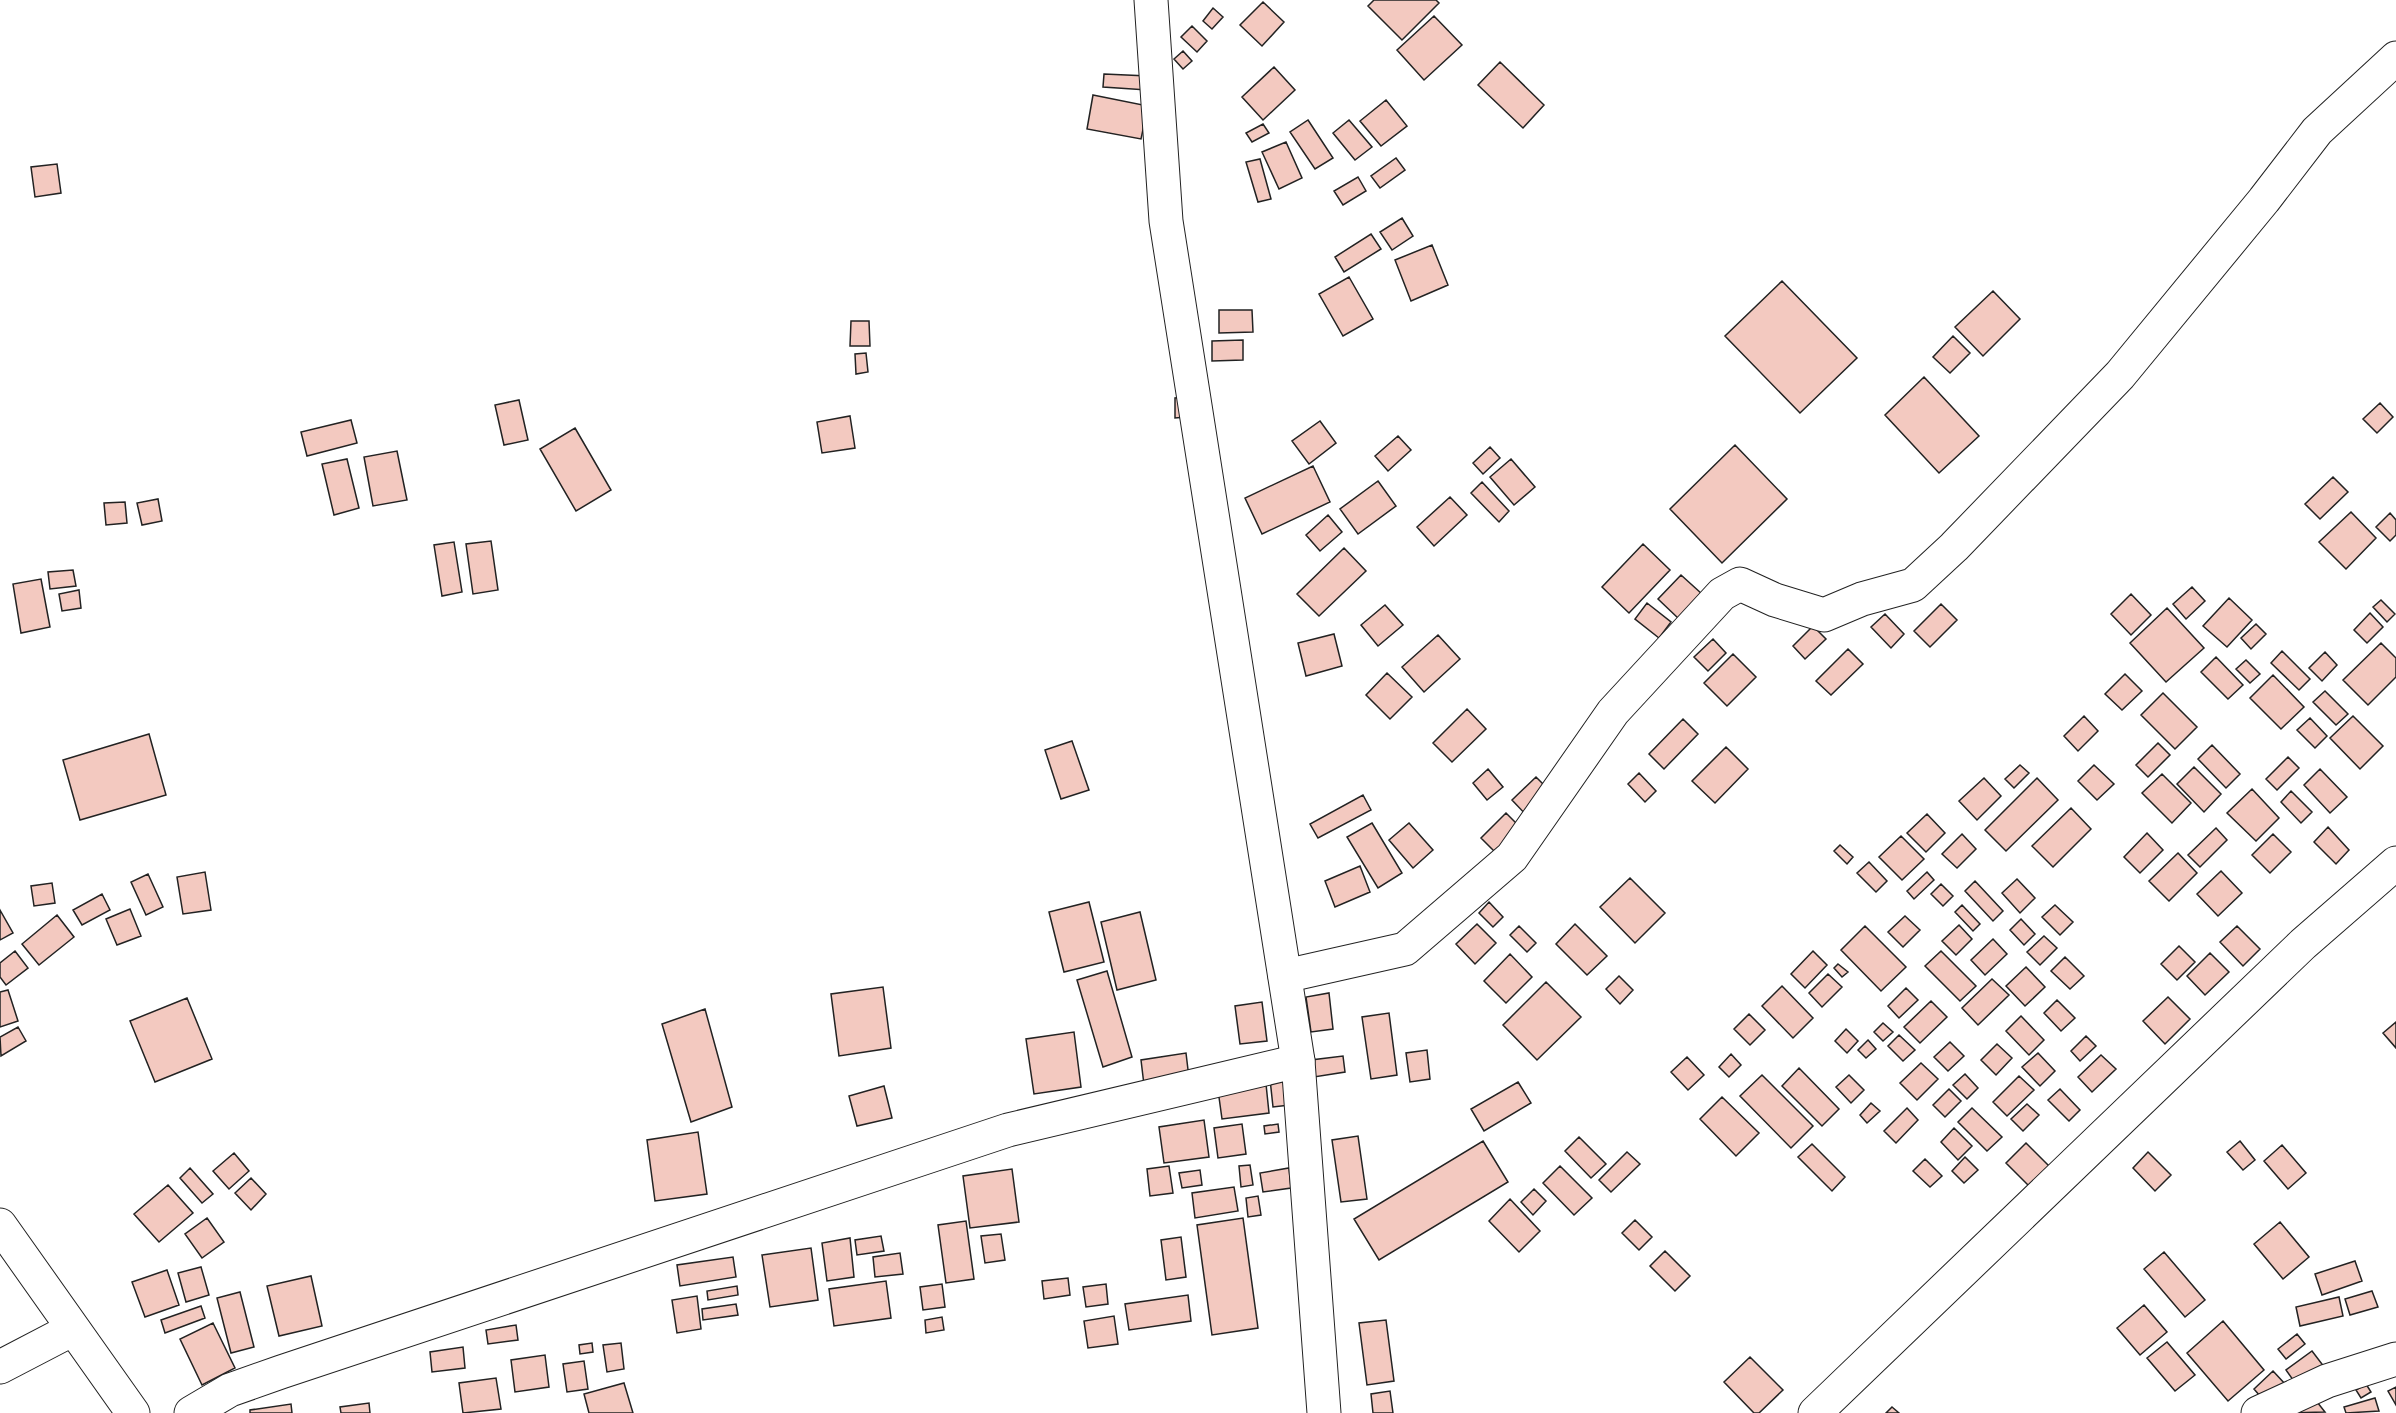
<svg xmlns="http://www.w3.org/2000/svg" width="2396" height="1413" font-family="'Crimson Pro',serif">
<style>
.building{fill:#f3c9c0;stroke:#222;stroke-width:1.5}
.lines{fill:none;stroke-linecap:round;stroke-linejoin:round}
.minor-casing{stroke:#222;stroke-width:35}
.secondary-casing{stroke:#222;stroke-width:35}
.minor{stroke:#fff;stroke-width:33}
.secondary{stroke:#fff;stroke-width:33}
</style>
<rect width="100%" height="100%" fill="#fff"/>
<path class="building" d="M1374,0h62l3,3 -37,37 -34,-34z
M1263,2l21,20 -22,24 -22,-21z
M1213,8l10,9 -11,12 -9,-8z
M1434,16l28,29 -38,35 -27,-30z
M1192,26l15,15 -10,11 -16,-15z
M1183,51l9,10 -9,8 -9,-10z
M1500,62l44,43 -21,23 -45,-43z
M1274,67l21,23 -32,30 -21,-23z
M1104,74l44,2 -1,14 -44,-3z
M1093,95l55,11 -7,33 -54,-10z
M1386,100l21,26 -26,20 -21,-25z
M1308,120l25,38 -18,11 -25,-37z
M1349,120l23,27 -17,13 -22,-27z
M1263,124l6,9 -17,9 -6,-9z
M1286,142l16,36 -23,11 -17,-37z
M1396,158l9,12 -25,18 -9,-12z
M1260,159l11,40 -13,3 -12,-40z
M57,164l4,29 -26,4 -4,-30z
M1358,177l8,14 -23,14 -9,-14z
M1402,218l11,18 -21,14 -12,-18z
M1371,234l10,15 -37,23 -9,-15z
M1432,245l16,40 -37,16 -16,-41z
M1349,277l24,42 -30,17 -24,-42z
M1782,281l75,77 -57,55 -75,-77z
M1993,291l27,28 -37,37 -28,-29z
M1219,310h33l1,22 -34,1z
M851,321h18l1,25h-20z
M1953,336l17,17 -20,20 -17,-16z
M1243,340v20l-31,1v-20z
M866,353l2,19 -12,2 -1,-20z
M1924,377l55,59 -40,37 -54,-58z
M1185,397l1,20 -11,1v-20z
M519,400l9,40 -24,5 -9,-40z
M2380,403l13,14 -16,16 -14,-14z
M850,416l5,32 -33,5 -5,-31z
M351,420l6,23 -50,13 -6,-24z
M1320,421l16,22 -27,21 -17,-23z
M575,428l36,62 -35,21 -36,-62z
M1398,436l13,14 -23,21 -13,-15z
M1735,445l52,54 -65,64 -52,-54z
M1490,447l10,11 -17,16 -10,-11z
M397,451l10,49 -34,6 -9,-49z
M347,459l12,49 -25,7 -12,-51z
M1511,459l24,28 -21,18 -24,-28z
M1313,466l17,36 -68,32 -17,-36z
M2333,477l15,15 -28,27 -15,-15z
M1378,481l18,25 -38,28 -18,-25z
M1482,482l27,29 -10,11 -28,-29z
M1450,497l17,18 -33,31 -17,-19z
M158,499l4,22 -20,4 -5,-22z
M125,502l2,21 -21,2 -2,-22z
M2351,512l25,26 -30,31 -27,-27z
M2390,513l6,7v15l-6,6 -14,-14z
M1328,515l14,17 -22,19 -14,-16z
M491,541l7,49 -25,4 -7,-50z
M454,542l8,50 -20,4 -8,-51z
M1643,544l27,26 -41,43 -27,-26z
M1344,548l22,23 -47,45 -22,-22z
M73,570l3,16 -26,3 -2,-17z
M1681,575l21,19 -23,25 -21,-20z
M41,579l9,48 -29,6 -8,-49z
M2192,587l13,14 -19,18 -13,-15z
M79,590l2,18 -19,3 -3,-17z
M2131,594l20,21 -20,20 -20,-21z
M2229,598l23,22 -25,27 -24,-21z
M2381,600l14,14 -8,8 -14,-15z
M1647,603l24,19 -12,16 -24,-19z
M1941,604l16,16 -27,27 -16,-16z
M1385,605l18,20 -25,21 -17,-21z
M2167,608l37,40 -38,34 -36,-39z
M2370,613l13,14 -16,16 -13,-13z
M1885,614l19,20 -13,14 -20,-21z
M2256,624l10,10 -15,15 -10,-11z
M1813,626l13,13 -21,20 -12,-13z
M1334,634l8,32 -36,10 -8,-33z
M1438,635l22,24 -36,33 -22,-25z
M1713,639l13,14 -18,18 -14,-14z
M2381,643l15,15v19l-28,28 -25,-25z
M1848,649l15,15 -32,31 -15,-14z
M2282,651l28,28 -11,11 -28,-27z
M2325,652l12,13 -15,16 -13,-13z
M1733,654l23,23 -29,29 -23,-23z
M2216,657l27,28 -15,14 -27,-27z
M2246,660l14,14 -10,9 -14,-14z
M1387,673l25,24 -22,22 -24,-24z
M2125,674l17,17 -20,19 -17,-16z
M2273,675l31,32 -23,22 -31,-31z
M2325,691l23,23 -12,11 -23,-23z
M2163,693l34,34 -22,22 -34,-34z
M1467,709l19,20 -34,33 -19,-19z
M2084,716l14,15 -20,20 -14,-15z
M2353,716l30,30 -23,23 -30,-31z
M2310,718l17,18 -12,12 -18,-18z
M1683,719l15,15 -34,35 -15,-15z
M149,734l17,61 -86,25 -17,-60z
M1072,741l17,49 -28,9 -16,-49z
M2158,743l12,12 -22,22 -12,-12z
M2212,745l28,29 -14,14 -28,-29z
M1726,747l22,22 -33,34 -23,-22z
M2288,757l11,11 -22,22 -11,-11z
M2020,765l9,8 -15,15 -9,-9z
M2094,765l20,19 -17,16 -19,-19z
M2194,767l27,27 -17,18 -27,-28z
M1488,769l15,18 -16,13 -14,-17z
M2320,769l27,28 -17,16 -26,-28z
M1639,773l17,18 -11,11 -17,-18z
M2162,774l29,29 -19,20 -30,-30z
M1536,777l18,18 -24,24 -18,-19z
M1984,778l17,18 -24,24 -18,-19z
M2037,778l21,22 -52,51 -21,-21z
M2252,789l27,29 -23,23 -29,-28z
M2291,791l21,21 -11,11 -20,-21z
M1363,795l8,15 -53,28 -8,-14z
M2071,808l20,21 -38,38 -21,-21z
M1506,813l21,21 -25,25 -21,-21z
M1927,814l18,19 -19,19 -19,-19z
M1372,823l30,50 -24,15 -31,-51z
M1409,823l24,27 -20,18 -24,-28z
M2328,827l21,23 -13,14 -22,-22z
M2216,828l11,12 -27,27 -12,-12z
M2147,833l16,17 -23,23 -16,-16z
M1962,834l14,15 -19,19 -15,-14z
M2273,834l18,18 -21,21 -18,-18z
M1901,836l23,23 -22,21 -23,-23z
M1840,845l13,12 -6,7 -13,-13z
M2178,853l19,20 -28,28 -20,-20z
M1869,862l18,19 -11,11 -19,-19z
M1360,866l10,26 -35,15 -10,-26z
M2221,871l21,22 -24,23 -21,-22z
M205,872l6,38 -28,4 -6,-37z
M1927,872l7,8 -20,19 -7,-8z
M148,874l15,33 -17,8 -15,-33z
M1630,878l35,35 -30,30 -35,-36z
M2017,879l18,19 -15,15 -18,-20z
M1975,881l28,30 -10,10 -28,-30z
M52,883l3,20 -21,3 -3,-20z
M1941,884l12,12 -10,10 -12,-12z
M102,894l8,16 -28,15 -9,-15z
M1089,902l15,60 -40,10 -15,-60z
M1489,902l14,15 -10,10 -14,-14z
M1962,905l18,19 -7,7 -18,-19z
M2055,905l18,17 -13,13 -18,-18z
M130,909l11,27 -24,9 -11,-26z
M0,910l13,23 -13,7z
M1140,912l16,68 -39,10 -16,-68z
M57,915l17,22 -35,28 -17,-21z
M1905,916l15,14 -17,17 -15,-15z
M2021,919l14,15 -11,11 -14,-15z
M1477,924l19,19 -21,21 -19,-20z
M1575,924l32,32 -20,19 -31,-31z
M1959,925l13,14 -16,16 -14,-14z
M1519,926l17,17 -9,9 -17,-17z
M1865,926l41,41 -25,24 -40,-41z
M2237,926l23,23 -17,17 -23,-24z
M2044,936l13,12 -17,17 -13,-13z
M1993,939l14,15 -22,21 -14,-15z
M2179,946l16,16 -18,18 -16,-16z
M15,951l13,17 -22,17 -6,-8v-14z
M1813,951l14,14 -22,23 -14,-14z
M1941,951l35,35 -16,15 -35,-35z
M2210,953l19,19 -24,23 -18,-19z
M1510,954l22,23 -26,26 -22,-22z
M2065,957l19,19 -14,13 -19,-18z
M1838,964l10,8 -6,5 -8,-9z
M2026,967l19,20 -20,19 -19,-20z
M1107,971l25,86 -29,10 -26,-87z
M1828,974l14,13 -20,20 -13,-14z
M1619,976l14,14 -13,14 -14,-15z
M1992,979l17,16 -31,30 -16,-17z
M1546,982l35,35 -44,43 -34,-35z
M1782,986l31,32 -20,20 -31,-32z
M883,987l8,61 -52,8 -8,-62z
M1906,988l12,12 -19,18 -11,-12z
M8,990l10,31 -18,6v-35z
M1329,993l4,36 -22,3 -5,-35z
M2168,997l22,22 -25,25 -22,-23z
M187,998l25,61 -57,23 -25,-61z
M2057,1000l18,18 -14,13 -17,-18z
M1931,1001l16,16 -27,26 -16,-16z
M1262,1002l5,39 -27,3 -5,-38z
M705,1009l27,98 -41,15 -29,-98z
M1389,1013l8,62 -26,4 -9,-62z
M1749,1014l16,16 -15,15 -16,-16z
M2021,1016l23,24 -15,15 -23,-24z
M2396,1022v26l-13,-15z
M1883,1023l10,9 -10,9 -9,-9z
M18,1027l8,14 -25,15 -1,-19z
M1846,1029l12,12 -11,12 -12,-12z
M1074,1032l7,55 -47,7 -8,-55z
M1899,1035l16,15 -12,11 -15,-15z
M2086,1036l10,10 -16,15 -9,-10z
M1868,1040l8,9 -10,9 -8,-8z
M1950,1042l14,14 -16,15 -14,-14z
M1997,1044l15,14 -16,17 -15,-15z
M1427,1050l3,29 -20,3 -4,-29z
M1186,1053l3,25 -45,7 -3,-25z
M2038,1053l17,18 -15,15 -18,-19z
M1731,1054l10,11 -12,12 -10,-10z
M2101,1055l15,14 -24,23 -14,-15z
M1343,1056l2,16 -31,5 -3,-17z
M1687,1057l17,18 -16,15 -17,-18z
M1921,1063l17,16 -21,21 -17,-17z
M1799,1068l40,41 -17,17 -40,-40z
M1965,1074l13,14 -11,11 -14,-14z
M1762,1075l51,51 -22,22 -51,-52z
M1849,1075l15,15 -13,13 -15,-16z
M1294,1076l4,28 -25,3 -3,-28z
M2019,1076l15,14 -27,26 -14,-14z
M1518,1082l13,21 -47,28 -13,-22z
M1266,1084l3,29 -47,6 -4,-29z
M884,1086l8,32 -35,8 -8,-30z
M1949,1089l12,12 -16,16 -12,-12z
M2060,1089l20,21 -11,11 -21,-21z
M1722,1097l37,36 -23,23 -36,-37z
M1871,1103l9,8 -13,12 -7,-8z
M2027,1104l12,11 -16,16 -12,-12z
M1907,1108l11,12 -22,23 -12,-12z
M1972,1108l30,29 -15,14 -29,-29z
M1204,1120l5,37 -45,6 -5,-36z
M1242,1124l4,30 -28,4 -4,-30z
M1278,1124l1,8 -14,2 -1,-8z
M1954,1128l18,18 -14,14 -17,-18z
M698,1132l9,62 -52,7 -8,-61z
M1358,1136l9,63 -26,3 -9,-62z
M1579,1137l27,27 -15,14 -26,-27z
M1483,1141l25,41 -129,78 -25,-41z
M2240,1141l15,19 -12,10 -16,-18z
M2026,1143l30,30 -21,19 -29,-29z
M1812,1144l33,33 -13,14 -34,-34z
M2282,1145l24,28 -18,16 -24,-28z
M1627,1152l13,12 -29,28 -12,-12z
M2148,1152l23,23 -16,16 -22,-23z
M234,1153l15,18 -20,18 -16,-18z
M1965,1157l13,13 -14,13 -12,-12z
M1925,1159l17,17 -12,11 -17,-16z
M1250,1165l3,20 -12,2 -2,-21z
M1169,1166l4,27 -23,3 -3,-27z
M1560,1166l32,32 -18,17 -31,-32z
M190,1168l23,26 -11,9 -22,-25z
M1289,1168l2,20 -28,4 -3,-19z
M1012,1169l7,53 -49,6 -7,-52z
M1200,1170l2,15 -20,3 -3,-15z
M251,1178l15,16 -15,16 -16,-17z
M168,1185l25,28 -34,29 -25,-28z
M1234,1187l4,24 -43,7 -3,-25z
M1534,1189l12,12 -13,14 -12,-13z
M1258,1196l3,19 -13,2 -2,-19z
M1510,1199l30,32 -21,21 -30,-31z
M207,1218l17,24 -22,16 -17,-24z
M1243,1218l15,110 -46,7 -15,-110z
M1635,1220l17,17 -13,13 -17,-17z
M966,1221l8,58 -28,4 -8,-58z
M2280,1222l29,35 -26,22 -29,-35z
M1001,1234l4,26 -20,3 -4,-27z
M881,1236l3,15 -27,4 -2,-15z
M1181,1237l5,40 -20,3 -5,-40z
M850,1238l4,39 -27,4 -5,-38z
M811,1248l7,52 -48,7 -8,-52z
M1665,1251l25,25 -15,15 -25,-25z
M2164,1252l41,48 -20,17 -41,-48z
M900,1253l3,21 -28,3 -2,-20z
M733,1257l3,20 -56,9 -3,-21z
M2355,1261l7,20 -40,14 -7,-21z
M201,1267l8,28 -23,7 -8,-29z
M167,1270l12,35 -34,12 -13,-35z
M311,1276l11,50 -43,10 -12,-50z
M1068,1278l2,17 -26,4 -2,-18z
M886,1281l5,37 -57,8 -5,-37z
M942,1284l3,23 -22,3 -3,-23z
M1106,1284l2,20 -22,3 -3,-20z
M737,1286l1,9 -30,5 -1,-9z
M2372,1291l6,16 -28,8 -5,-16z
M240,1292l14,55 -23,6 -14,-55z
M1188,1295l3,26 -62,9 -4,-26z
M697,1296l4,33 -24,4 -5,-33z
M2339,1297l4,19 -43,10 -4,-19z
M736,1304l2,11 -35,5 -1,-11z
M2144,1305l23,27 -27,23 -23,-27z
M201,1306l4,12 -40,15 -4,-13z
M1114,1316l4,28 -30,4 -4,-27z
M942,1317l2,13 -18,3 -1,-13z
M1386,1320l8,61 -27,4 -8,-62z
M2223,1321l41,49 -36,31 -41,-48z
M213,1323l22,45 -33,17 -22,-46z
M516,1325l2,15 -30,4 -2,-14z
M2297,1334l8,10 -19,15 -8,-10z
M2167,1342l28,33 -20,16 -28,-33z
M592,1343l1,9 -13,2 -1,-9z
M621,1343l3,26 -17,3 -4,-27z
M463,1347l2,21 -33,4 -2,-20z
M2312,1351l13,17 -27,19 -12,-17z
M545,1355l4,32 -34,5 -4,-32z
M1750,1357l33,33 -24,23h-5l-30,-31z
M584,1361l4,28 -21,3 -4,-28z
M2273,1371l13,14 -20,18 -12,-14z
M496,1378l5,31 -38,4 -4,-30z
M624,1383l9,30h-44l-5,-19z
M2366,1384l5,8 -10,6 -5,-8z
M2396,1387v18l-8,-14z
M1390,1391l3,22h-20l-2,-19z
M2310,1393l15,19 -40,1z
M2375,1398l4,13 -33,2 -2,-6z
M369,1403l1,10h-29l-1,-6z
M291,1404l1,9h-42v-3z
M1892,1407l7,6h-13z"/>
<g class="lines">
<g class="minor-casing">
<path id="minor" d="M1285,976l120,-27 107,-92 101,-145 109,-118 18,-10 35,16 49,15 38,-16 51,-14 41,-38 166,-172 144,-175 53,-69 79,-73
M0,1225l133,188
M0,1367l73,-38
M191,1413l39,-23 51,-18 727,-242 290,-69
M1815,1413l488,-469 93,-81
M2258,1413l69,-32 69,-22"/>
</g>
<g class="secondary-casing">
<path id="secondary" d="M1151,0l15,221 132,840 26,352"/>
</g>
<use href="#minor" class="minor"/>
<use href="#secondary" class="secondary"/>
</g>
</svg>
